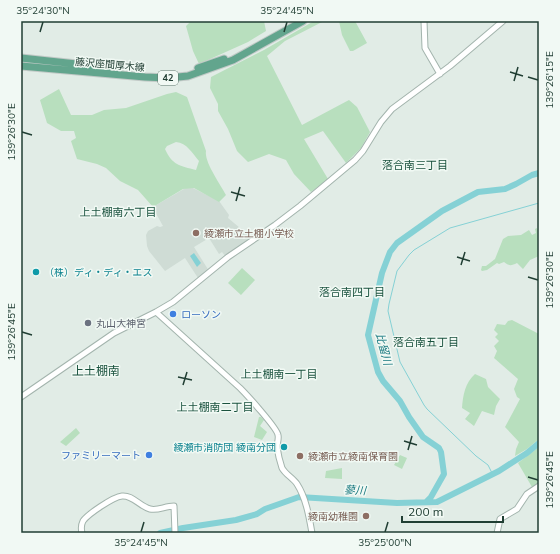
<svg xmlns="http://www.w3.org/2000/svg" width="560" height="554" font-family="Mulish,'Noto Sans JP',sans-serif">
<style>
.built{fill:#cfdcd5}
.green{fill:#b8dfbe;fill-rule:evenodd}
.water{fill:#85d1d5}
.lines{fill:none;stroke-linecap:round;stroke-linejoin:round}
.stream{stroke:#85d1d5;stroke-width:1}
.river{stroke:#85d1d5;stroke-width:6}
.tertiary-casing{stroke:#a3b4ad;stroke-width:7}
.primary-casing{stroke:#c1c9c6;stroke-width:9}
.tertiary{stroke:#fff;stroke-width:5}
.primary{stroke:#62a58d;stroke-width:7}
.ticks{fill:none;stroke:#203e33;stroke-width:1.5}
.education-dot{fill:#8d6e63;stroke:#f1f9f4;stroke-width:1.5}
.culture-dot{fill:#0f9aa8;stroke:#f1f9f4;stroke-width:1.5}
.shop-dot{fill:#3f7fe0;stroke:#f1f9f4;stroke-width:1.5}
.worship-dot{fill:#6b7280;stroke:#f1f9f4;stroke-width:1.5}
.labels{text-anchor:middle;stroke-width:3;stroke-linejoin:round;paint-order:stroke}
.shield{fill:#f1f9f4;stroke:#5f766d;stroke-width:1}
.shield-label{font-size:9px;font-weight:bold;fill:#203e33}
.street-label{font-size:10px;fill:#203e33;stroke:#f1f9f4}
.education-label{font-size:10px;fill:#785e54;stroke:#f1f9f4;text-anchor:start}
.culture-label{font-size:10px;fill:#0d838f;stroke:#f1f9f4;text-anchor:start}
.shop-label{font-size:10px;fill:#366cbe;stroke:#f1f9f4;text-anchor:start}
.worship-label{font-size:10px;fill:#5b616d;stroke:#f1f9f4;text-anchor:start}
.neighbourhood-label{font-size:11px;fill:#1a523e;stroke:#f1f9f4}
.water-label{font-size:11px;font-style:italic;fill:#16777e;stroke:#f1f9f4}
.quarter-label{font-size:12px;fill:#1a523e;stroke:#f1f9f4}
.neatline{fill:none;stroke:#203e33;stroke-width:1.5}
.ticks-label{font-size:10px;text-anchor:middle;fill:#203e33}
</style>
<rect width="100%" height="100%" fill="#e1ece6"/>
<path class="built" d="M189,186l30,15 10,14 -1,3 24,20 -26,19 -4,-5 -3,2 -10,-16 -15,9 15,24 -9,7h-2l-13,-20 -20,13 -16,-20 -2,-5 -1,-11 2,-4 9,-5 3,1 3,-1 -10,-18v-1z"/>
<path class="green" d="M191,21h73l2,10 -18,11 -49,22 -6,-13 -7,-25z
M314,21h10l-39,20 -18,15 35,69 47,-25 8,7 13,25 -9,16 -15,15 -23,-32 -19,8 24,40 -17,13 -17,-18 -8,-14 -17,-6 -21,8 -11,-11 -9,-22 -10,-18v-7l-8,-16 1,-11 53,-27z
M339,21h16l12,22 -14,8h-3l-8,-16z
M59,89l12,26h21l12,-5 22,-2 41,-14 9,-2 11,5 19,54c-2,11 15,34 20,44l-7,7 -25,-14 -11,1 -30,18 -15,-17 -18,-9 -14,-13 -9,-4 -20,-5 -6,-18 5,-3 -2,-7h-13l-14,-8 -7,-23zM176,142c11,1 16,11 23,19l-3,9c-16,-4 -24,-5 -31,-21l2,-3z
M537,228l2,5v23l-9,4 -7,9 -6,-6c-6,3 -8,3 -13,-1l-5,2 -2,-1 -10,7 -5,1 -1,-1 1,-4h4l9,-7 8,-20 5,-3 13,-1 8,-5 3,5 4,-2 -1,-4z
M242,268l13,12 -14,15 -13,-12z
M512,320l27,14v105l-12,10 -12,7 1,-7 3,-7 -14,-15 15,-28 -3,-2 -3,-8 4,-10 -24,-21 3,-7 -3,-5 5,-5 -4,-4 3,-3 -4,-4 3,-6 8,1 3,-4z
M475,374l11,5 2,8 12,12 -4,7 -2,9 -12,-4 -8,15 -9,-7 5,-6 -8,-5c1,-13 3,-25 13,-34z
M259,417h2l3,3 -4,6 7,6 -5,8 -8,-3z
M76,428l4,5 -14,13 -6,-4z
M539,447v36l-7,4 -14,-24z
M400,455l7,3 -5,11 -8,-4z
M342,468v11l-17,-1 1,-7z"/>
<path class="water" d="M194,253l7,10 -4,4 -7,-11z"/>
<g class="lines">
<path class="stream" d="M493,475l-5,-10 -12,-9 -49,-47 -3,-4 -24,-43 -12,-51 1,-7 8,-33 12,-16 5,-5 36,-22 89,-25"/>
<path class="river" d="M426,502l5,-5 13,-23 -3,-22 -2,-4 -16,-11 -14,-20 -9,-16 -17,-20 -5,-9 -10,-37 14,-62 8,-21 7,-9 45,-32 36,-19 27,-3 11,-5 16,-9 7,-2
M160,533l23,-5 53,-8 21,-6 8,-5 34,-12 98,6 40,-1 62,-31 28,-18 12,-10"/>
<g class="tertiary-casing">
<path id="tertiary" d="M424,21l1,27 15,26
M156,312l84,76c7,7 37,40 38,47 1,4 -1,8 -1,12 1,7 3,15 5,21 4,7 11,10 15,16 9,14 12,32 15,49
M21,397l93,-64 42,-21 17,-10 55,-45 47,-32 25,-19 55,-46 8,-9 18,-29 11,-13 58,-43 53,-45
M82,533c-1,-4 -1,-8 1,-12 5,-7 30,-24 39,-25 11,-1 17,10 28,13 8,2 15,-3 24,-3l1,27
M497,533l3,-14 17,-10 10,-15 12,-8"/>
</g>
<g class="primary-casing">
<path id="primary" d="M21,58l65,7 21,4
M21,66l124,11 23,1 20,-2 45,-16 70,-39
M198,68l26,-9"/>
</g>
<use href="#tertiary" class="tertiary"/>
<use href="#primary" class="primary"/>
</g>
<path class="ticks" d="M40,32l3,-10M284,32l3,-10M510,72l13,4M528,77l10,3M514,81l4,-14M22,132l10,3M231,192l14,4M236,201l4,-14M457,257l13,4M461,265l4,-13M528,277l10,3M22,332l10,3M178,377l14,3M183,385l4,-13M404,441l13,4M408,450l4,-14M528,477l10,3M141,532l3,-10M385,532l3,-10"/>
<g class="education-dot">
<circle cx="196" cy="233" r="4"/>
<circle cx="300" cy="456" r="4"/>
<circle cx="366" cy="516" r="4"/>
</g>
<g class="culture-dot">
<circle cx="36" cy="272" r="4"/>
<circle cx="284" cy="447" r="4"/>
</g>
<g class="shop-dot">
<circle cx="173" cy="314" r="4"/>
<circle cx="149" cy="455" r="4"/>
</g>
<circle class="worship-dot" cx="88" cy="323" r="4"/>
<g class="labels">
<rect class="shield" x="158" y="71" width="20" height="14" rx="3"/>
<g class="shield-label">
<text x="168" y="81">42</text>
</g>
<g class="street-label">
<text transform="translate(110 64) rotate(5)" y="4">藤沢座間厚木線</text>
</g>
<g class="education-label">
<text x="204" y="237">綾瀬市立土棚小学校</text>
<text x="308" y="460">綾瀬市立綾南保育園</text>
<text x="358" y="520" text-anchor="end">綾南幼稚園</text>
</g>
<g class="culture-label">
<text x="44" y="276">（株）ディ・ディ・エス</text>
<text x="276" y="451" text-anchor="end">綾瀬市消防団 綾南分団</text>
</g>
<g class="shop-label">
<text x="181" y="318">ローソン</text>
<text x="141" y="459" text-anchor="end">ファミリーマート</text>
</g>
<g class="worship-label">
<text x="96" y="327">丸山大神宮</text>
</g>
<g class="neighbourhood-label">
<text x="415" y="169">落合南三丁目</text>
<text x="118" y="216">上土棚南六丁目</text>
<text x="352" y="296">落合南四丁目</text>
<text x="426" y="346">落合南五丁目</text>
<text x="279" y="378">上土棚南一丁目</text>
<text x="215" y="411">上土棚南二丁目</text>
</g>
<g class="water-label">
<text transform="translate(384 349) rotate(75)" y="4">比留川</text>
<text transform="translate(355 490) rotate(3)" y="4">蓼川</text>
</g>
<g class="quarter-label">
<text x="96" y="375">上土棚南</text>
</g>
</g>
<rect width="560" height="554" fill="none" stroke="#f1f9f4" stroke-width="44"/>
<path d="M402 516v6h101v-6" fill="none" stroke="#203e33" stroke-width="2"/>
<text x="408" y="516" font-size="12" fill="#203e33" stroke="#f1f9f4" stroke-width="3" paint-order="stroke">200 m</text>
<rect x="22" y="22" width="516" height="510" class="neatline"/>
<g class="ticks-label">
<text x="43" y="14">35°24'30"N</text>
<text x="287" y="14">35°24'45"N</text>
<text transform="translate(549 80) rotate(-90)" y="4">139°26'15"E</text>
<text transform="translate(11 132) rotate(-90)" y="4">139°26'30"E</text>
<text transform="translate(549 280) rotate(-90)" y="4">139°26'30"E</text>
<text transform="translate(11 332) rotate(-90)" y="4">139°26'45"E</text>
<text transform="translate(549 480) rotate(-90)" y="4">139°26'45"E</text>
<text x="141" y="546">35°24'45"N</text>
<text x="385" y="546">35°25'00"N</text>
</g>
</svg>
